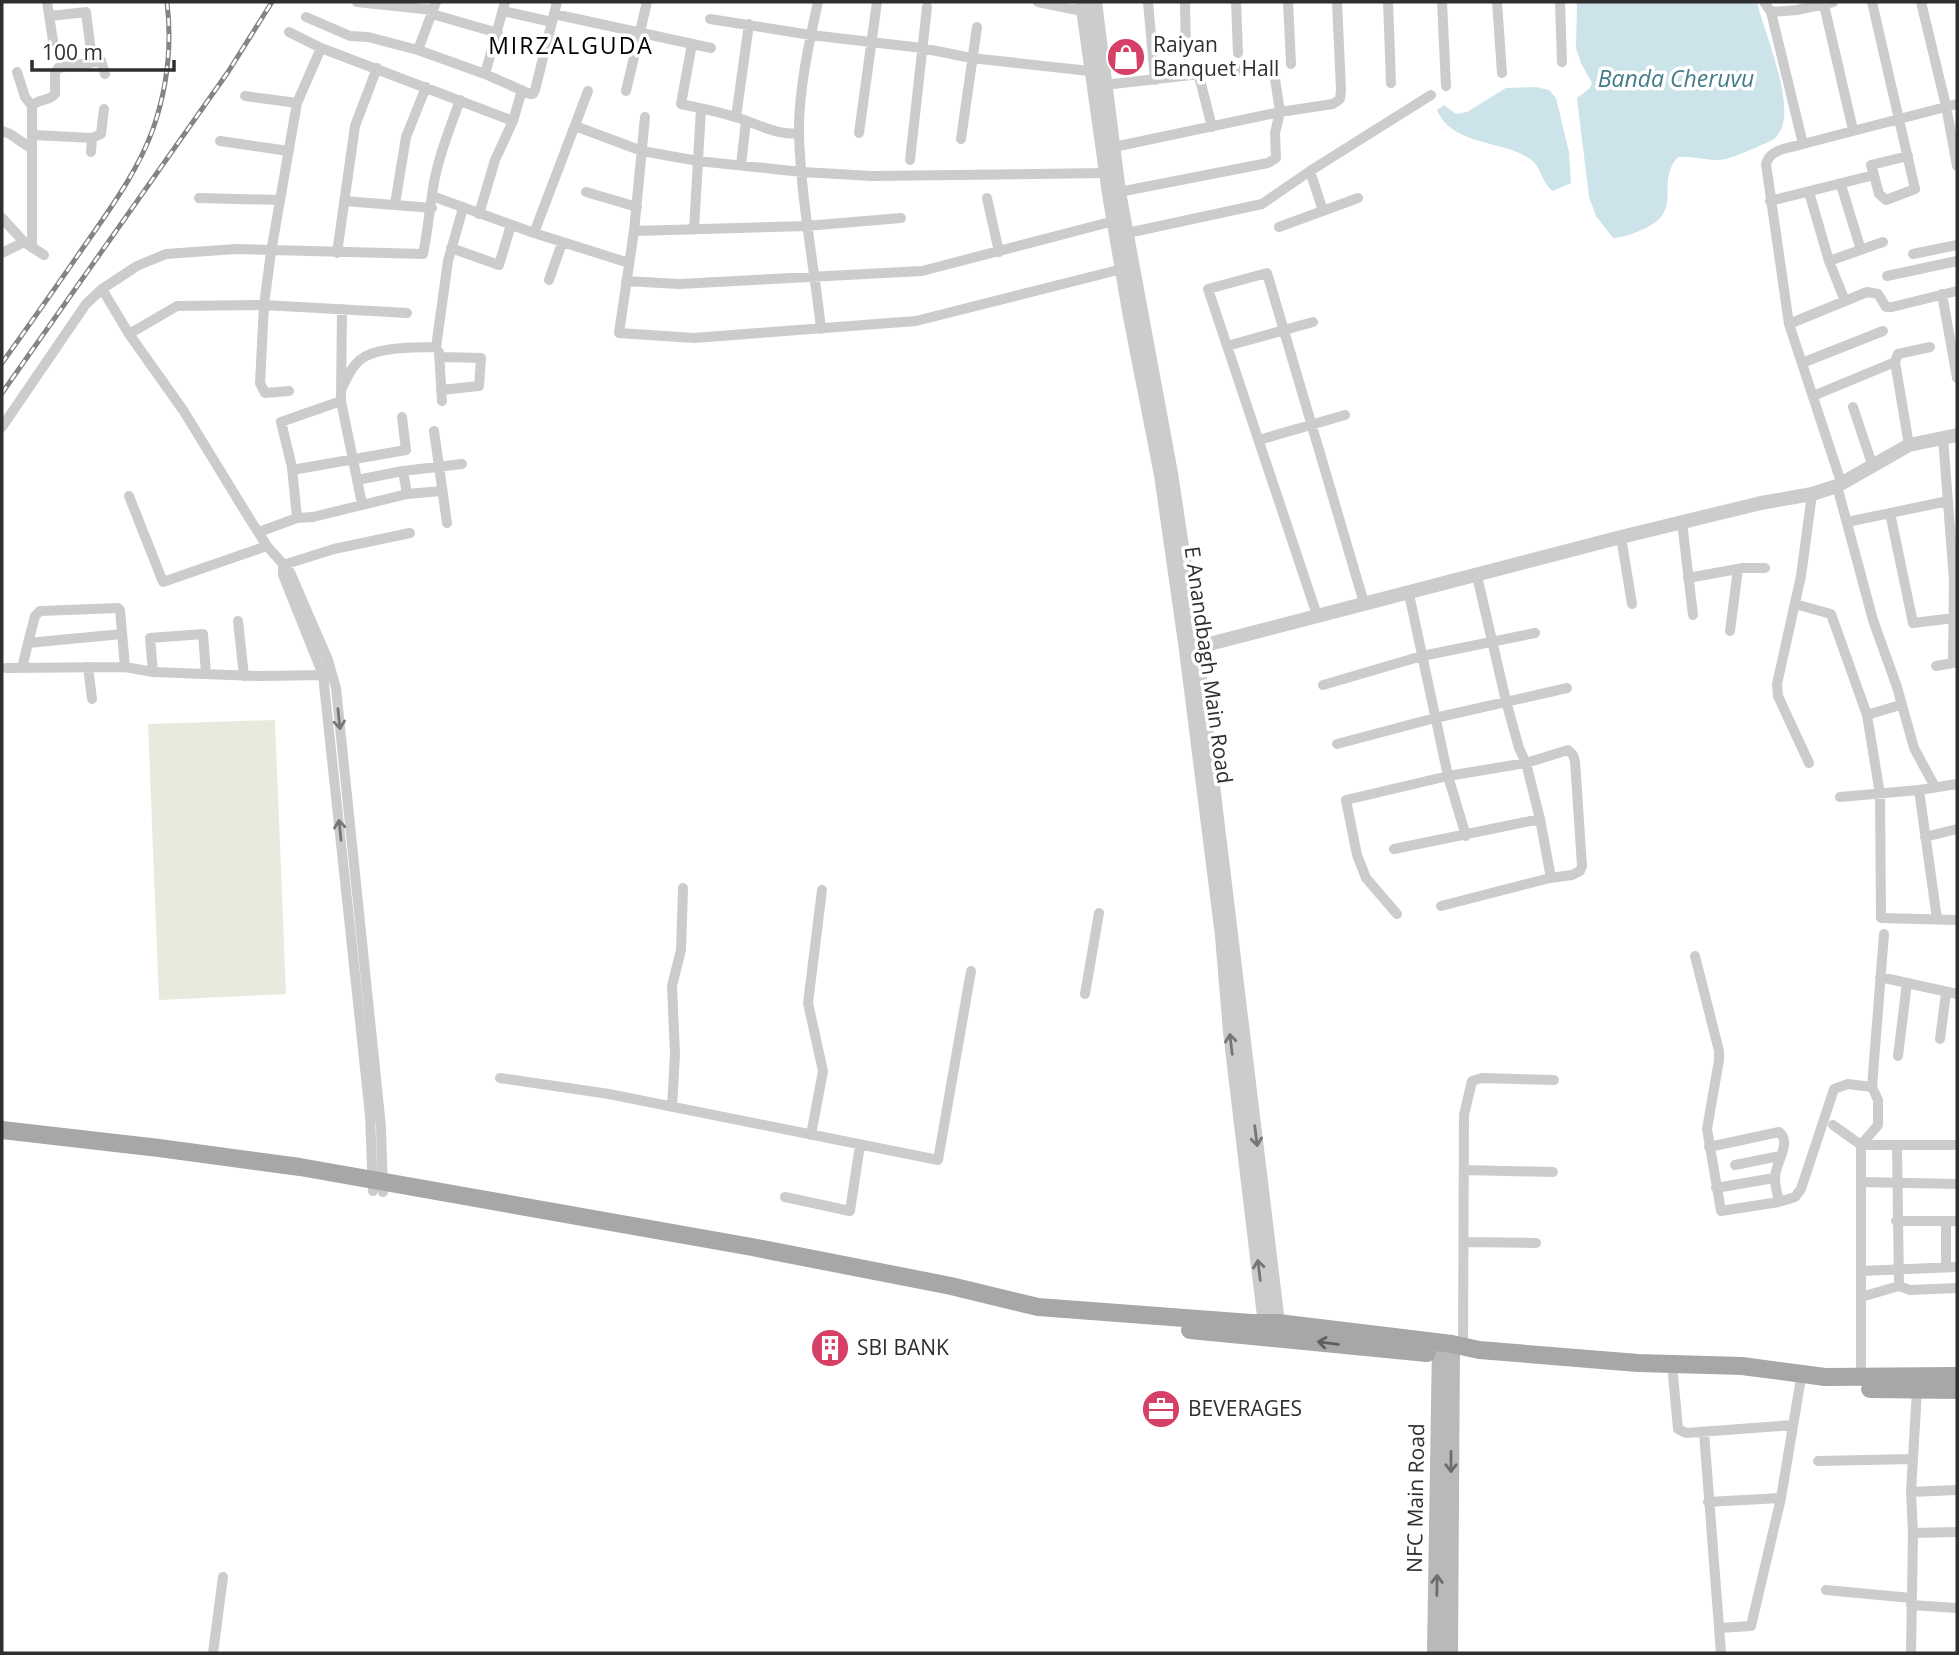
<svg xmlns="http://www.w3.org/2000/svg" width="1959" height="1655" font-family="'Open Sans',sans-serif">
<style>
.green{fill:#e7ebde}
.water{fill:#cce3e9}
.lines{fill:none;stroke-linecap:round;stroke-linejoin:round}
.minor{stroke:#ccc;stroke-width:10}
.tertiary{stroke:#ccc;stroke-width:14}
.secondary{stroke:#b9b9b9;stroke-width:16}
.primary{stroke:#a7a7a7;stroke-width:18}
.rail-casing{stroke:#848484;stroke-width:5}
.rail{stroke:#fff;stroke-width:2.5;stroke-dasharray:8;stroke-linecap:butt}
.oneway{stroke:#767676}
.oneway2{stroke:#5f5f5f}
.oneway3{stroke:#6d6d6d}
.labels{text-anchor:middle;stroke-width:7;stroke-linejoin:round;paint-order:stroke}
.poi-label{font-size:21px;fill:#2f2f2f;stroke:#fff;text-anchor:start}
.street-label{font-size:21px;fill:#2f2f2f;stroke:#fff}
.neighbourhood-label{font-size:23px;letter-spacing:2px;fill:#000;stroke:#fff}
.water-label{font-size:23px;font-style:italic;fill:#437c8b;stroke:#fff}
</style>
<rect width="100%" height="100%" fill="#fff"/>
<path class="green" d="M275,720l11,274 -127,6 -11,-276z"/>
<path class="water" d="M1577,2h180c7,31 40,103 22,131 -4,8 -14,10 -22,14 -13,5 -27,13 -41,13 -13,0 -25,-4 -38,-3 -23,25 6,53 -32,71 -11,5 -21,9 -33,10l-17,-22 -7,-19 -12,-99 13,-10 2,-5 -11,-20 -5,-15z
M1536,87l13,3 7,8 13,54 2,31 -18,8c-13,-9 -10,-25 -26,-34 -27,-17 -76,-12 -90,-47l7,-5 12,9 11,-2 39,-24z"/>
<g class="lines">
<path class="minor" d="M47,2l6,39
M357,2l76,8
M818,2c-9,41 -20,91 -19,133 2,65 15,129 22,194
M1038,2l44,9
M1148,2l7,78
M1185,2l1,50
M1236,2l2,51
M1288,2l3,62
M1388,2l3,81
M1442,2l4,84
M1497,2l5,71
M1560,2l2,60
M1764,2l7,10 32,132c-14,4 -33,5 -37,20l23,160 52,158
M1872,2l43,187 -29,11 -7,-6 -5,-19
M1921,2l25,104 11,60
M1824,5l29,125
M503,11l49,11
M1771,12l26,-2 36,-8
M432,14l66,19
M554,14l157,34
M50,16l36,-4 6,48
M306,17l44,19 18,1 50,13 67,24 45,20h3l2,-4 22,-88
M710,19l101,16 111,13 49,10 128,14
M289,32l32,16 192,73
M692,44l-11,60c18,4 36,7 54,13 22,6 41,19 64,16
M418,50l18,-48
M17,72l8,25 7,9
M485,74l20,-72
M1199,76l13,51
M1104,85l149,-17
M626,91l21,-89
M245,96l52,7
M645,117l-11,114 -15,102 75,5 222,-17 206,-52
M736,117l13,-93
M575,126l67,25 56,10 104,11 70,4 234,-3
M2,131l8,3 22,15
M859,133l18,-131
M34,135l58,3 9,-4 3,-25
M961,139l16,-112
M220,141l69,10
M1803,144l154,-40
M1114,147l166,-35 53,-8 7,-5 1,-9 -4,-88
M91,152l1,-14
M910,160l17,-153
M741,165l5,-44
M1310,171l13,40
M1841,185l20,65
M586,192l51,15
M1119,192l149,-29 8,-5 -1,-25 5,-21 -5,-33
M1809,192l20,69 16,40
M432,196l102,37 95,30
M199,198l81,2
M987,198l12,54
M344,201l88,7
M1770,201l104,-26 -3,-10 37,-9
M395,204l11,-67 20,-50
M479,214l16,-54 18,-39 9,-31
M2,218l22,24 20,13
M1279,227l79,-29
M694,230l7,-121
M634,231l172,-5 95,-8
M534,233l54,-142
M1123,234l139,-30 48,-33 121,-76
M32,248v-142c7,-8 16,-4 23,-12v-21l3,-5 43,-7 4,13
M451,248l48,17 12,-40
M2,253l22,-11
M337,253l18,-127 22,-58
M1913,254l44,-9
M1829,261l54,-19
M1887,276l70,-15
M549,280l13,-37
M626,281l53,3 243,-13 192,-50
M102,289l27,45 54,76 68,111 16,25 23,26 38,88 8,28 45,439 2,65
M1942,294l15,84
M342,309l-1,92 21,103
M1789,324l78,-32 11,2 8,13h6l65,-16
M129,334l48,-28 87,-1 143,8
M1227,346l86,-24
M439,352l3,49
M441,357l40,1 -2,28 -38,4
M1802,363l81,-32
M342,388c5,-10 9,-21 18,-28 16,-14 55,-12 76,-13l12,-86 15,-53
M289,391l-24,2 -5,-10 4,-78 7,-53 26,-149 24,-55
M1813,396l82,-34
M1853,407l19,57
M2,427l84,-123 16,-15 35,-23 29,-12 70,-5 187,5c4,-19 6,-39 9,-59 4,-33 17,-64 28,-95
M434,431l13,92
M1259,440l86,-25
M1909,445l-14,-83 3,-8 32,-7
M292,470l114,-20 -4,-33
M357,480l46,-9
M1837,486l36,134 24,67 17,61 21,39
M407,494l35,-3
M129,496l34,86 104,-36
M1890,513l23,110 41,-5
M297,518l-5,-51 -11,-45 60,-21
M1682,522l11,93
M1847,522l101,-21
M259,532l38,-14 16,-1 94,-23 -4,-23 59,-7
M1621,537l11,67
M283,565l51,-16 76,-16
M283,568v7l40,100 47,440 3,76
M1477,576l29,125 13,47 7,15 14,56 11,59
M1688,578l55,-10h22
M1409,594l39,182 18,60
M1795,604l36,10 36,101 13,79 1,124 76,2
M1317,615l-109,-326 59,-16 97,330
M238,621l6,55
M1730,631l8,-62
M28,643l7,-27 5,-5 78,-3 2,2 5,57
M1936,666l17,-3 1,-83 -11,-142
M88,667l4,32
M6,668l119,-1 28,5 106,4 69,-1
M22,668l6,-25 94,-9
M153,672l-3,-34 53,-4 3,40
M1323,685l99,-29 113,-23
M1867,715l33,-10
M1337,744l98,-26 132,-30
M1809,763l-31,-67 -1,-12 24,-108 11,-82
M1919,790l18,129
M1840,797l79,-7 38,-6
M1925,837l32,-8
M1394,849l146,-30
M1397,914l-31,-36 -9,-23 -11,-55 102,-24 78,-13 42,-13 5,5 2,6 7,105 -2,5 -8,4 -22,3 -109,28
M1695,956l24,95v9l-12,69 14,82 58,-9 16,-5 6,-8 33,-100 14,-5 24,3
M1880,977l77,17
M1085,994l14,-81
M1940,1039l6,-46
M1898,1056l9,-73
M500,1078l109,16 329,66 33,-189
M672,1107l3,-53 -3,-68 9,-36 2,-62
M1833,1125l28,20h96
M811,1135l12,-64 -15,-68 14,-113
M1709,1147l70,-15c14,11 -5,32 -4,47 0,8 3,16 4,23
M1897,1147l2,139 11,4 47,-2
M1735,1165l45,-9
M1465,1170l88,2
M1861,1182l96,2
M1716,1188l58,-10
M785,1197l65,14 10,-66
M1896,1221h61
M1946,1221v46
M1465,1242l71,1
M1861,1271l96,-4
M1861,1297l38,-11
M1463,1347l1,-232 8,-34 10,-3 72,2
M1673,1375l5,54 8,4 107,-8
M1861,1378v-233l17,-20v-25l-6,-13 12,-153
M1704,1432l17,221
M1818,1461l94,-2
M1911,1492l46,-2
M1708,1502l73,-4
M1913,1533l44,-1
M1826,1590l85,8
M1911,1605l46,3
M1720,1628l31,-2 30,-128 19,-114
M213,1653l10,-76
M1911,1653l2,-120 -2,-41 6,-102"/>
<path class="tertiary" d="M1082,2l27,192 21,123 31,158 25,175 36,286 8,96 36,301
M1095,2l24,190 52,281 22,147 86,711
M1190,649l431,-112 140,-34 51,-9 25,-8 72,-41 48,-10"/>
<path class="secondary" d="M1435,1653l5,-310
M1450,1653l2,-309"/>
<path class="primary" d="M2,1130l157,18 141,19 452,80 199,39 87,21 213,16h27l174,21 27,6 159,13 104,3 83,11 132,-1
M1190,1330l237,23
M1870,1389l87,1"/>
<g class="rail-casing">
<path id="rail" d="M2,363c28,-39 56,-79 83,-118 25,-36 53,-74 68,-116 14,-40 19,-85 14,-127
M2,393l226,-321 44,-70"/>
</g>
<use href="#rail" class="rail"/>
</g>
<defs><path id="oneway-shaft" d="M-6 0H5M1.5-3L5.5 0L1.5 3" fill="none" stroke-width="1.6" stroke-linecap="round" stroke-linejoin="round" transform="scale(1.75)"/></defs>
<g class="oneway">
<use href="#oneway-shaft" transform="translate(339 719) rotate(84)"/>
<use href="#oneway-shaft" transform="translate(340 830) rotate(-96)"/>
<use href="#oneway-shaft" transform="translate(1231 1044) rotate(-97)"/>
<use href="#oneway-shaft" transform="translate(1256 1136) rotate(83)"/>
<use href="#oneway-shaft" transform="translate(1259 1270) rotate(-97)"/>
</g>
<use class="oneway2" href="#oneway-shaft" transform="translate(1328 1343) rotate(-173)"/>
<g class="oneway3">
<use href="#oneway-shaft" transform="translate(1451 1462) rotate(90)"/>
<use href="#oneway-shaft" transform="translate(1437 1585) rotate(-89)"/>
</g>
<defs>
<g id="shop-disc" transform="scale(2.0125)"><circle r="9.5" fill="#d74066" stroke="#fff"/><path d="M-5-2.5h2.3a2.7 3.5 0 0 1 5.4 0H5L5.5 6h-11ZM-1.5-2.5h3a1.5 2.3 0 0 0-3 0Z" fill="#fff"/></g>
<g id="building-disc" transform="scale(2.0125)"><circle r="9.5" fill="#d74066" stroke="#fff"/><path d="M-4-6H4V6H1V3H-1V6H-4ZM-2.5-4.3h1.7v1.8h-1.7ZM.8-4.3h1.7v1.8H.8ZM-2.5-1h1.7V.8h-1.7ZM.8-1h1.7V.8H.8Z" fill="#fff"/></g>
<g id="office-disc" transform="scale(2.0125)"><circle r="9.5" fill="#d74066" stroke="#fff"/><path d="M-6-3h4V-5.5h4V-3h4V5H-6ZM-1-4.5V-3h2v-1.5ZM-6 0V1H6V0Z" fill="#fff"/></g>
</defs>
<g fill-rule="evenodd">
<use href="#shop-disc" x="1126" y="57"/>
<use href="#building-disc" x="830" y="1348"/>
<use href="#office-disc" x="1161" y="1409"/>
</g>
<g class="labels">
<g class="poi-label">
<text x="1153" y="52">Raiyan<tspan x="1153" dy="24">Banquet Hall</tspan></text>
<text x="857" y="1355">SBI BANK</text>
<text x="1188" y="1416">BEVERAGES</text>
</g>
<g class="street-label">
<text transform="translate(1208 665) rotate(82)" y="7">E Anandbagh Main Road</text>
<text transform="translate(1416 1498) rotate(-89)" y="7">NFC Main Road</text>
</g>
<g class="neighbourhood-label">
<text x="571" y="54">MIRZALGUDA</text>
</g>
<g class="water-label">
<text x="1676" y="87">Banda Cheruvu</text>
</g>
</g>
<rect width="1959" height="1655" fill="none" stroke="#2f2f2f" stroke-width="7"/>
<path d="M32 60v10h142v-10" fill="none" stroke="#2f2f2f" stroke-width="3.5"/>
<text x="42" y="60" font-size="21" fill="#2f2f2f" stroke="#ffffff" stroke-width="5" paint-order="stroke">100 m</text>
</svg>
